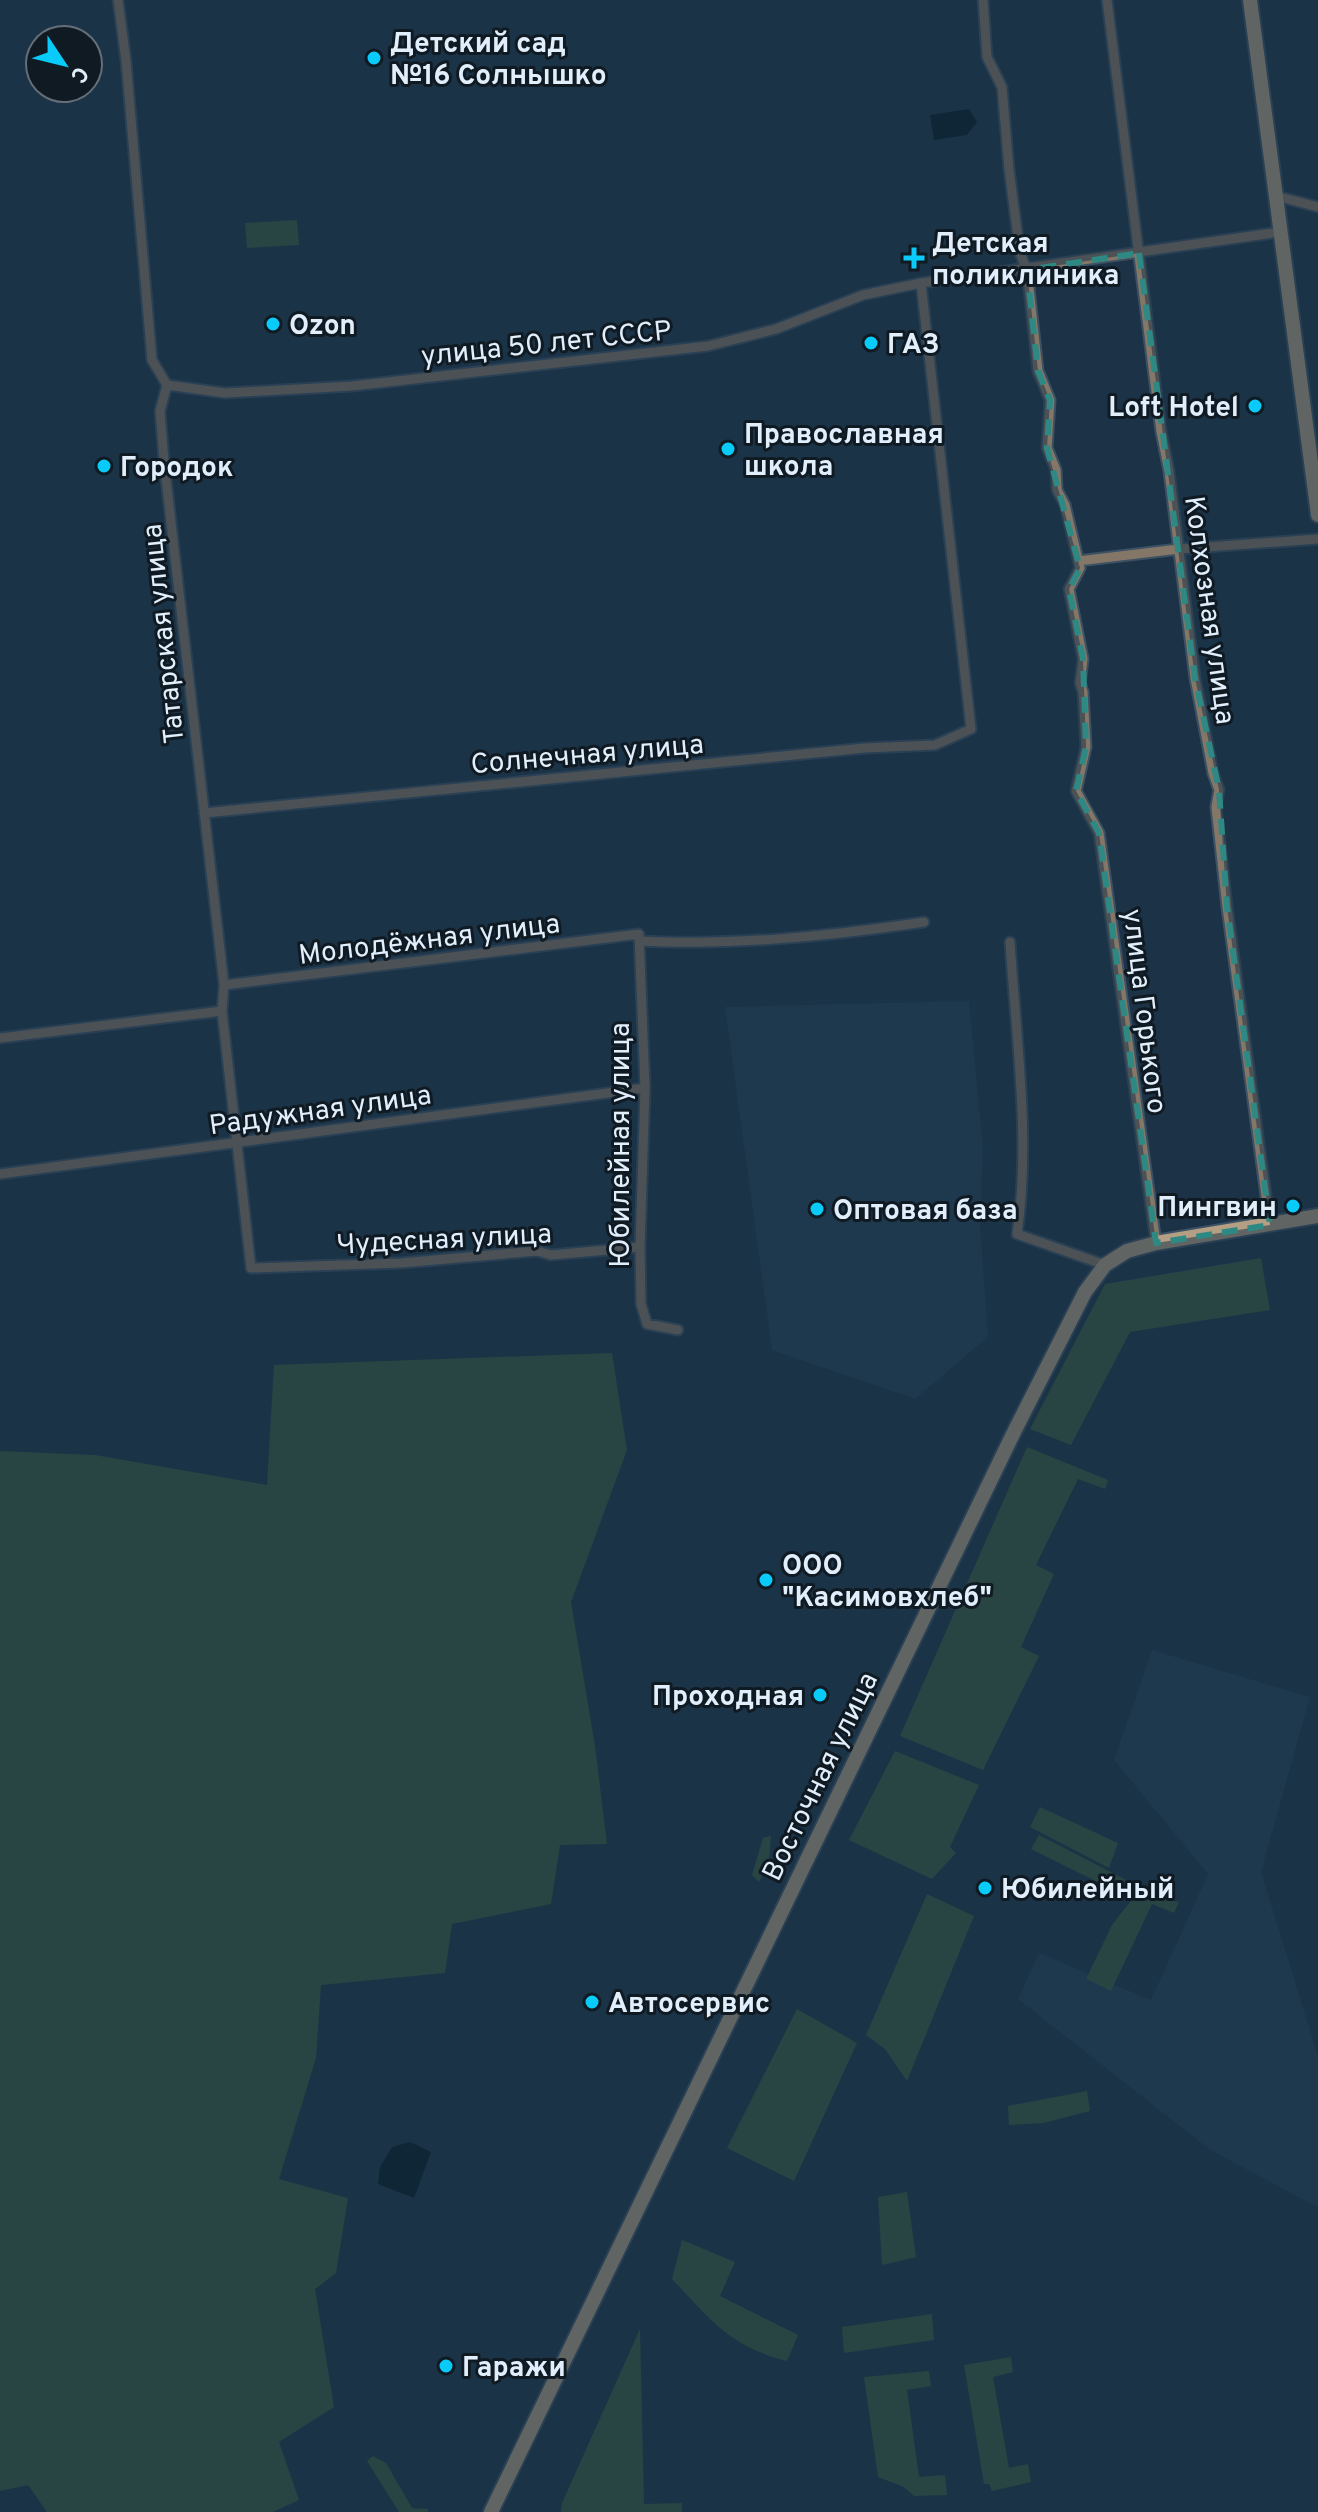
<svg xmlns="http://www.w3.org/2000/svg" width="1318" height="2512" font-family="Overpass,sans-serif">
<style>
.built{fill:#223e57}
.green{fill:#395a3e}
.water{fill:#001822}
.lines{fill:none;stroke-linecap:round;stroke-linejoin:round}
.street-casing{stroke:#3c5164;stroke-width:13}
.secondary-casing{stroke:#3c5164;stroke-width:18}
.street{stroke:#857767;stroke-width:9}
.secondary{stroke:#b49f85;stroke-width:14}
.marked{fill:none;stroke:#2e8883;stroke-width:6;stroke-dasharray:16 10;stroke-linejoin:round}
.poi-dot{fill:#08cbf9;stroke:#101a23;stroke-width:3}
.labels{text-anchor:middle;stroke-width:6;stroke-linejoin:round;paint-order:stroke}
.poi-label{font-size:28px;font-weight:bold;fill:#e1eefc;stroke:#101a23;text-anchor:start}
.street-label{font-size:28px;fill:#e1eefc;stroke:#101a23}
</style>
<rect width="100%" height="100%" fill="#1c3347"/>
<path class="built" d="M969,1001l14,147 -3,76 8,113 -73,62 -143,-49 -47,-343z
M1152,1650l158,47 -49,175 57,184v149l-3,1 -106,-57 -191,-150 21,-46 112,47 57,-126 -94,-114z"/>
<path class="green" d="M297,220l2,25 -52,3 -2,-25z
M1261,1258l9,52 -140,22 -59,113 -41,-16 75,-145z
M612,1353l15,97 -56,152 24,144 12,98 -47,1 -9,59 -99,20 -7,49 -124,12 -5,73 -37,121 69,19 -12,75 -21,16 19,118 -55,35 20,58 -26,12h-226l-19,-27 -28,6v-1040l95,4 172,30 7,-120z
M1027,1447l81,33 -3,9 -27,-10 -42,86 18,9 -33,73 18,9 -56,114 -83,-34z
M895,1751l84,34 -29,62 6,6 -24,26 -83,-39z
M1040,1807l78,36 -9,25 -79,-41z
M1039,1835l89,46 -6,13 -91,-45z
M771,1836l-2,24 -10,22 -7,-7 11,-37z
M927,1894l47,22 -67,165 -22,-32 -19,-14z
M1147,1896l32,6 -5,11 -22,-9 -41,87 -25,-12 26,-54 21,-27z
M797,2009l60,34 -63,138 -67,-33z
M1087,2091l3,20 -47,12 -34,2 -1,-19z
M907,2192l9,65 -34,8 -4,-68z
M682,2240l53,22 -15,34 78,39 -11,26c-58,-15 -76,-41 -115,-82z
M932,2314l2,26 -90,13 -2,-26z
M640,2329l4,175 38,-1v9h-121l1,-9z
M1011,2357l2,15 -20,5 16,91 19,-4 3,18 -39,9 -3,-7h-5l-20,-119z
M929,2371l2,15 -24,4 12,87 26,-2 2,20 -33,1 -10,-9 -26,-10 -14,-100z
M373,2456l13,7 26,45 16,1v3h-29l-32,-51z"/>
<path class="water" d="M969,109l8,13 -10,13 -33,5 -4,-25z
M410,2142l21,10 -17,46 -36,-14 2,-17 12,-20z"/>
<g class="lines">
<g class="street-casing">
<path id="street" d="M118,0l8,61 26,299 15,25 -7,26 4,50 60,524 -2,26 29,257 150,-5 136,-12 14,4 89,-8
M983,0l4,57 15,30 7,82 11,84 7,17 11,101 12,29 -3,48 9,22 1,20 8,15 15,63 -11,21 14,70 -3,24 3,9 3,55 -10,44 23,42 57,410
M1107,0l54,431 8,40 26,207 18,95 6,17 -3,17 11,100 43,318
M1276,196l42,11
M167,385l58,8 127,-7 356,-40 68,-17 87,-34 58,-12 359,-51
M1078,561l101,-12 139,-10
M204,813l661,-65 70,-3 36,-16 -50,-446
M639,941c94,5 191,-5 285,-19
M1010,942c6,95 21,199 7,292l88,31
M224,985l415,-51 6,154 -5,159 1,57 6,20 31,6
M0,1038l222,-27
M0,1174l645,-86"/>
</g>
<g class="secondary-casing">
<path id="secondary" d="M1250,0l68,515
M491,2512l523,-1080 71,-140 20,-27 22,-14 29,-8 162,-27"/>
</g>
<use href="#street" class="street"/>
<use href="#secondary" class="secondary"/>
</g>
<path d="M0 0H1318V2512H0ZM1139,253l56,425 24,112 8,117 43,318 -114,18 -57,-410 -23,-42 10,-44 -3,-88 -14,-70 11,-21 -33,-120 3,-48 -12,-29 -11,-101z" fill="#1c3347" fill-opacity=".55" fill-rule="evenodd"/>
<path class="marked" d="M1139,253l56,425 24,112 8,117 43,318 -114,18 -57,-410 -23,-42 10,-44 -3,-88 -14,-70 11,-21 -33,-120 3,-48 -12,-29 -11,-101z"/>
<g class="poi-dot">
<circle cx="374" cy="58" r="8"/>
<path d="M910 246h8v8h8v8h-8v8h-8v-8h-8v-8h8z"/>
<circle cx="273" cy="324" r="8"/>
<circle cx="871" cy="343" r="8"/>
<circle cx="1255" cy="406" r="8"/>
<circle cx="728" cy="449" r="8"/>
<circle cx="104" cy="466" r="8"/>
<circle cx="1293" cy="1206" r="8"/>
<circle cx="817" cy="1209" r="8"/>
<circle cx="766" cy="1580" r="8"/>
<circle cx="820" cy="1695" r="8"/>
<circle cx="985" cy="1888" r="8"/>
<circle cx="592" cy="2002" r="8"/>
<circle cx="446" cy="2366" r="8"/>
</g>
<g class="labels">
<g class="poi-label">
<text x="390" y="52">Детский сад<tspan x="390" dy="32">№16 Солнышко</tspan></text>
<text x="932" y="252">Детская<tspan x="932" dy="32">поликлиника</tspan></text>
<text x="289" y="334">Ozon</text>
<text x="887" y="353">ГАЗ</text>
<text x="1239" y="416" text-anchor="end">Loft Hotel</text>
<text x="744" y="443">Православная<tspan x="744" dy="32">школа</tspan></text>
<text x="120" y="476">Городок</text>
<text x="1277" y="1216" text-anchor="end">Пингвин</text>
<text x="833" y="1219">Оптовая база</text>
<text x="782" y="1574">ООО<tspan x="782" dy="32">"Касимовхлеб"</tspan></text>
<text x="804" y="1705" text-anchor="end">Проходная</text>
<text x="1001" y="1898">Юбилейный</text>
<text x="608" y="2012">Автосервис</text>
<text x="462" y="2376">Гаражи</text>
</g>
<g class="street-label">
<text transform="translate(546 342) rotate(-6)" y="10">улица 50 лет СССР</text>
<text transform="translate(1211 610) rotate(82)" y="10">Колхозная улица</text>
<text transform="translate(162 634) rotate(-96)" y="10">Татарская улица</text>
<text transform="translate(587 753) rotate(-5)" y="10">Солнечная улица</text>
<text transform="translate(429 938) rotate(-7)" y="10">Молодёжная улица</text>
<text transform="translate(1146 1011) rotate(83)" y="10">улица Горького</text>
<text transform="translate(320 1109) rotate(-8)" y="10">Радужная улица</text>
<text transform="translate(619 1145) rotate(-90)" y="10">Юбилейная улица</text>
<text transform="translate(444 1238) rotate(-3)" y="10">Чудесная улица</text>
<text transform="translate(819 1776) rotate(-64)" y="10">Восточная улица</text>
</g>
</g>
<g transform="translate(64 64) rotate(125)"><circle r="38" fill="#101a23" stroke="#646f7a" stroke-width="2"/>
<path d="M0-6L14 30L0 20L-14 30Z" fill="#08cbf9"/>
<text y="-12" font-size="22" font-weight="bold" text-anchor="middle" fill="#e1eefc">С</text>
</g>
</svg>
